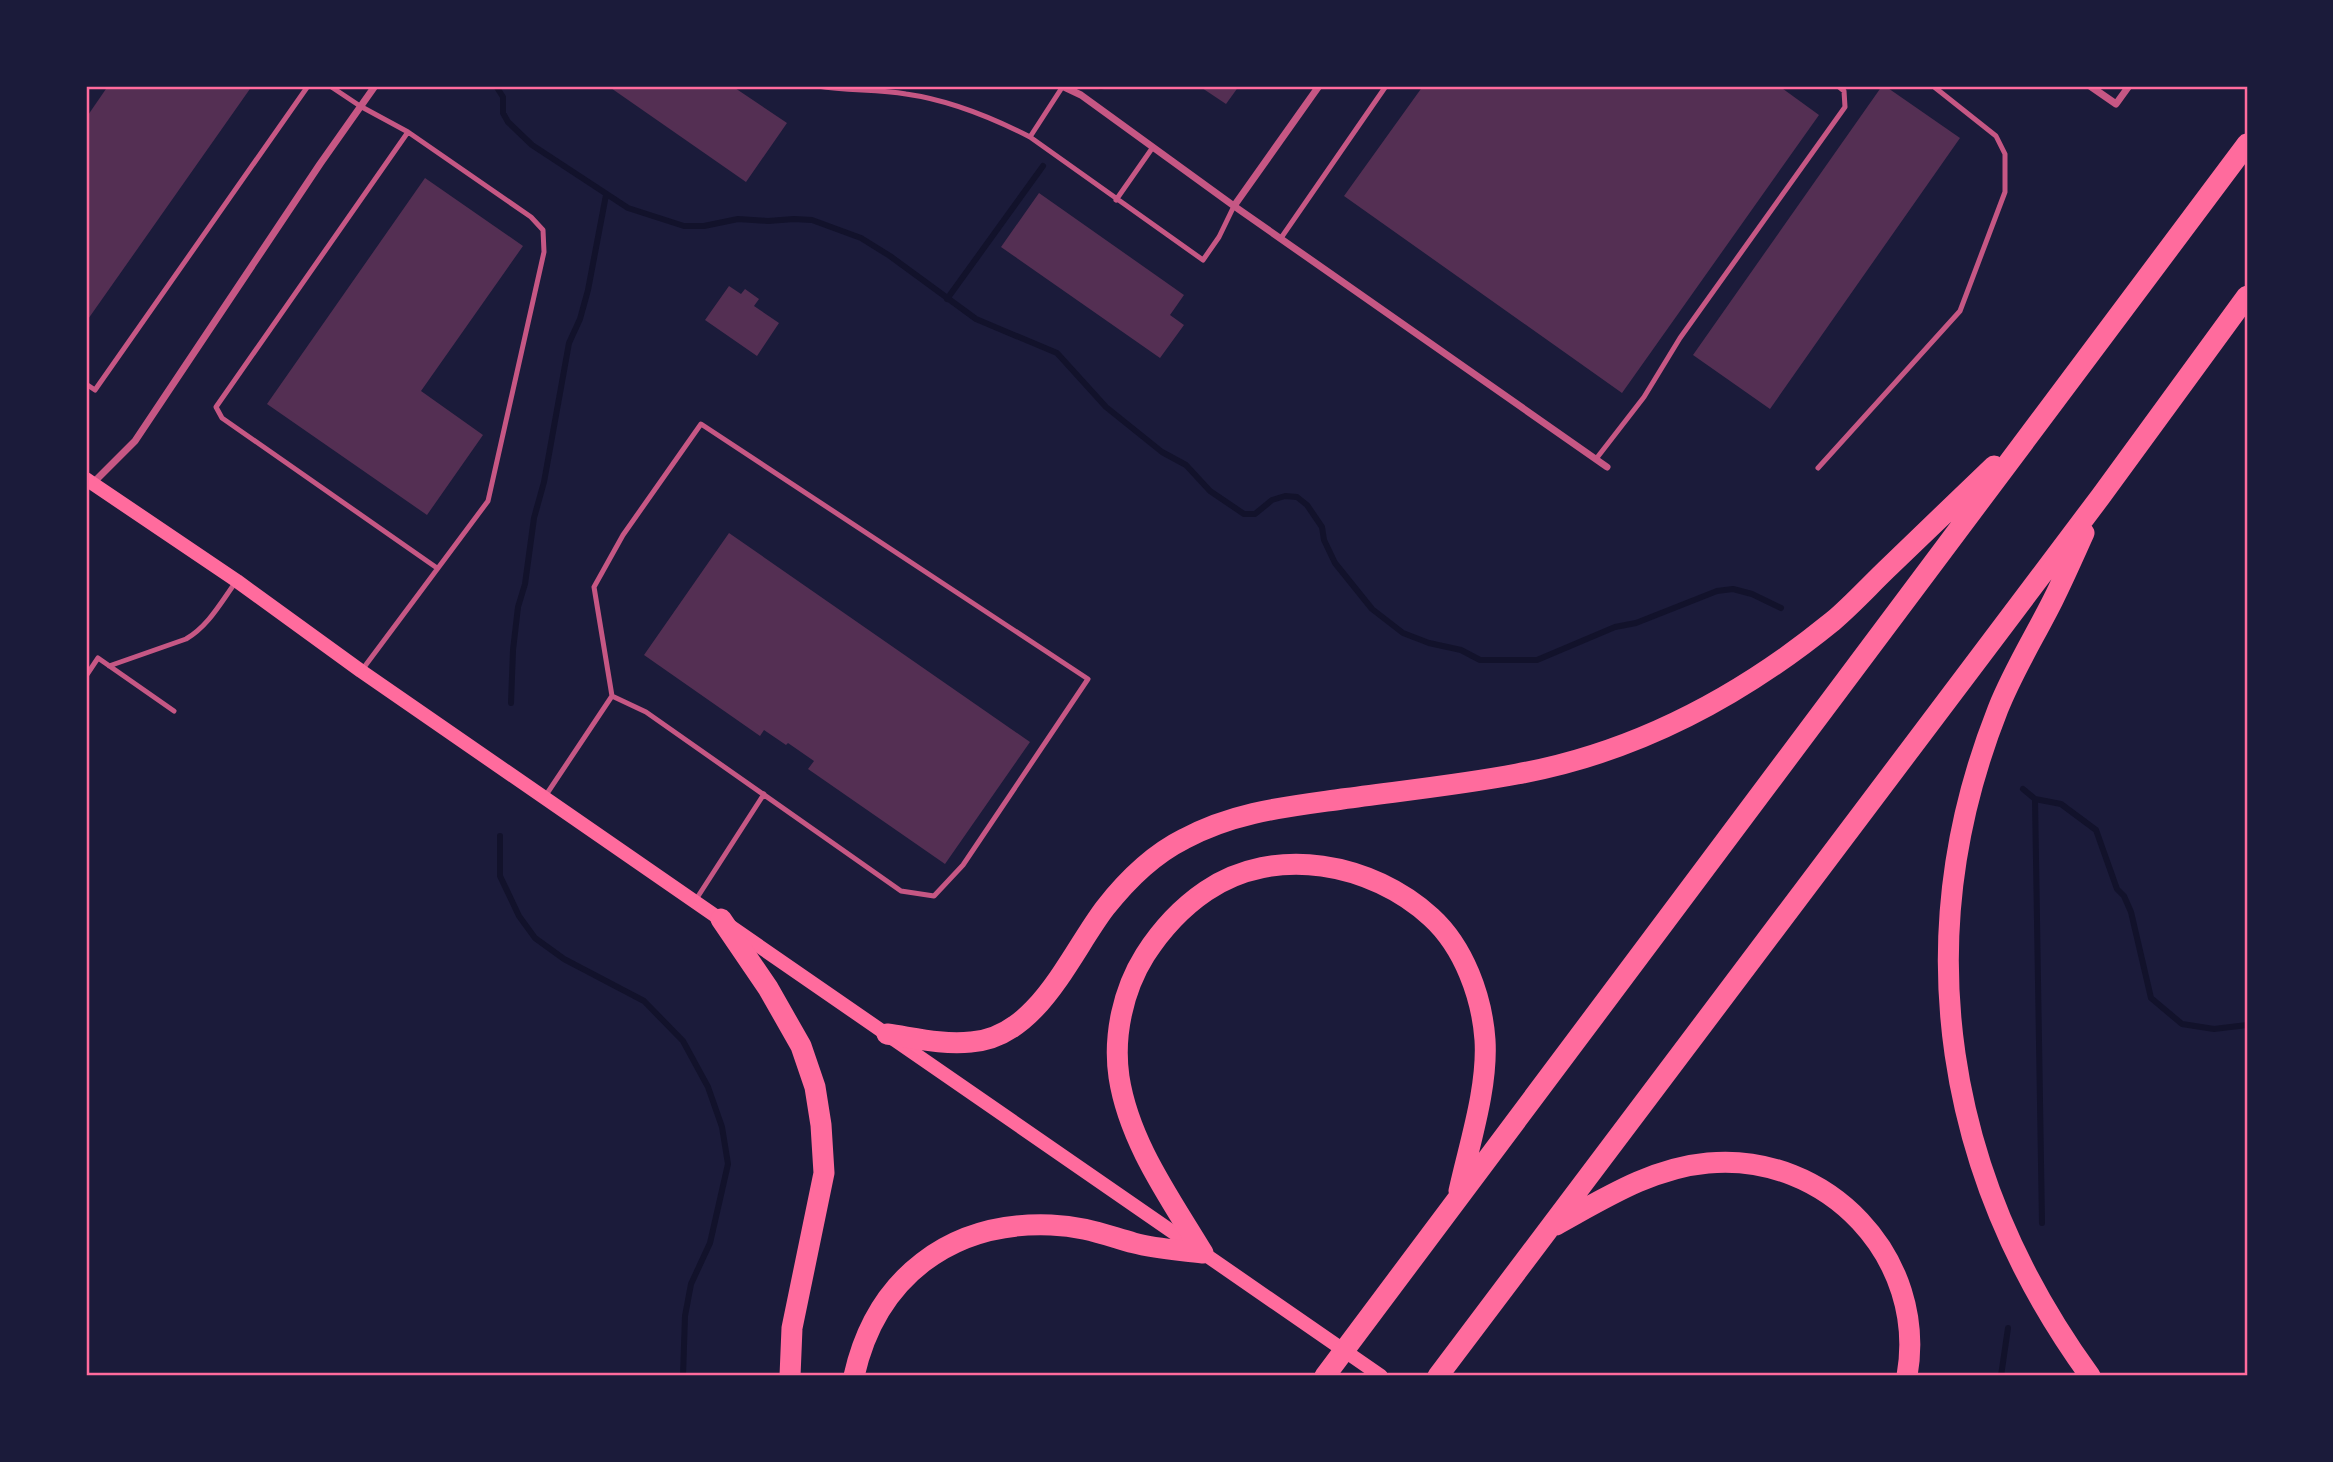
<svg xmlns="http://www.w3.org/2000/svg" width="2333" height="1462" font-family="Manrope,sans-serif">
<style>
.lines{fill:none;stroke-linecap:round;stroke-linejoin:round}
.stream{stroke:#12122b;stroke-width:6}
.building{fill:#542f53}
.service{stroke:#c65784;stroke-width:5}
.minor{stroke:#c65784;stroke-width:7}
.secondary{stroke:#ff6b9d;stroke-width:14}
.motorway{stroke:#ff6b9d;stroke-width:21}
.neatline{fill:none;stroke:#ff6b9d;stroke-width:2.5}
</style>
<rect width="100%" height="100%" fill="#1b1b3a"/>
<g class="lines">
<path class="stream" d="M496,86l7,11v16l5,9 24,23 96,63 56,18h20l34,-7 30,2 26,-2 18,1 49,18 29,18 86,63 81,34 49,54 56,45 24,13 24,26 34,23h11l17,-14 13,-4 12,1 10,8 15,22 2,13 11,23 37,46 31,24 26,10 32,7 19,10h57l78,-33 21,-4 81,-32 16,-2 19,5 29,14
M1101,87v-1
M947,299l96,-133
M511,703l2,-53 5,-43 7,-23 9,-66 10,-36 25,-139 11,-24 8,-29 18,-95
M2023,789l12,10 26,5 35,26 21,59 7,7 7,16 20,86 31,26 32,5 33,-4
M2035,799l7,424
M500,836v40l19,40 16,22 29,21 80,42 39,40 25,46 14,40 6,37 -18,79 -19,41 -6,32 -2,60
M2001,1376l7,-48"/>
</g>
<path class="building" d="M108,86h144l-166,236v-204z
M608,86h124l55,37 -41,59z
M1199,86h40l-13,18z
M1423,86h356l40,29 -197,278 -278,-197z
M1882,86h3l75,52 -190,271 -77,-54z
M425,178l98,68 -102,145 62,44 -56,80 -160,-111z
M1039,193l145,102 -14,20 14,10 -24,33 -159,-111z
M729,286l12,8 4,-5 14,10 -5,7 25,17 -22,33 -52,-36z
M729,533l301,209 -85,122 -137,-95 6,-8 -26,-18 -2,2 -22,-15 -4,6 -116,-81z"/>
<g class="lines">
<path class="service" d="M330,86l30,20 48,26 123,85 12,13 1,22 -56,249 -126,169
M818,86c29,5 59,3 88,8 43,6 85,23 124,43l173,123 16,-23 15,-31
M408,132l-192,275 6,11 215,150
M1030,137l33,-51
M1116,200l37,-53
M1281,238l105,-152
M86,384l9,6 213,-304
M1596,459l48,-62 36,-59 165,-231 -1,-16 -6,-5
M1818,468l142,-157 45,-119v-38l-9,-18 -63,-50
M109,666l77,-27c22,-13 34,-35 49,-56
M86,676l12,-18 76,53
M546,795l66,-99 34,16 255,179 33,5 29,-31 125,-186 -387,-255 -78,111 -29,52 18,109
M695,901l69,-107"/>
<path class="minor" d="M1062,86l19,9 153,111 373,261
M2090,86l26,18 13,-18
M1234,206l85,-120
M92,484l43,-43 185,-277 55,-78"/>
<path class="secondary" d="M86,479l151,102 124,90 1020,705"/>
<path class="motorway" d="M2084,533c-10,22 -20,45 -31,67 -18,36 -40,71 -55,109 -92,232 -53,467 92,667
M721,919l47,69 33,58 14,41 6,38 3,48 -32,155 -2,48
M887,1034c28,4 56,11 84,8 66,-4 99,-88 134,-134 22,-28 47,-53 79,-69 50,-27 101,-32 158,-40 58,-8 117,-14 175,-25 117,-21 224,-78 316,-153 20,-17 38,-37 57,-55 34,-33 69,-66 104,-100
M1556,1225c49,-27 96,-57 152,-62 119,-11 220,95 199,213
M1203,1253c-33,-55 -74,-111 -84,-176 -6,-41 4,-87 26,-122 16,-25 36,-47 61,-64 69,-47 166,-28 225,26 33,30 51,80 54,123 3,48 -16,105 -26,151
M854,1376c22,-98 96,-155 197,-151 32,1 54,10 83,18 22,6 46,7 69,10
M1325,1376l922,-1232
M1438,1376l663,-880 146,-200"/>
</g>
<rect width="2333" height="1462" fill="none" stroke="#1b1b3a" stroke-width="175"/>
<rect x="88" y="88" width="2158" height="1286" class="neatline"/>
</svg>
